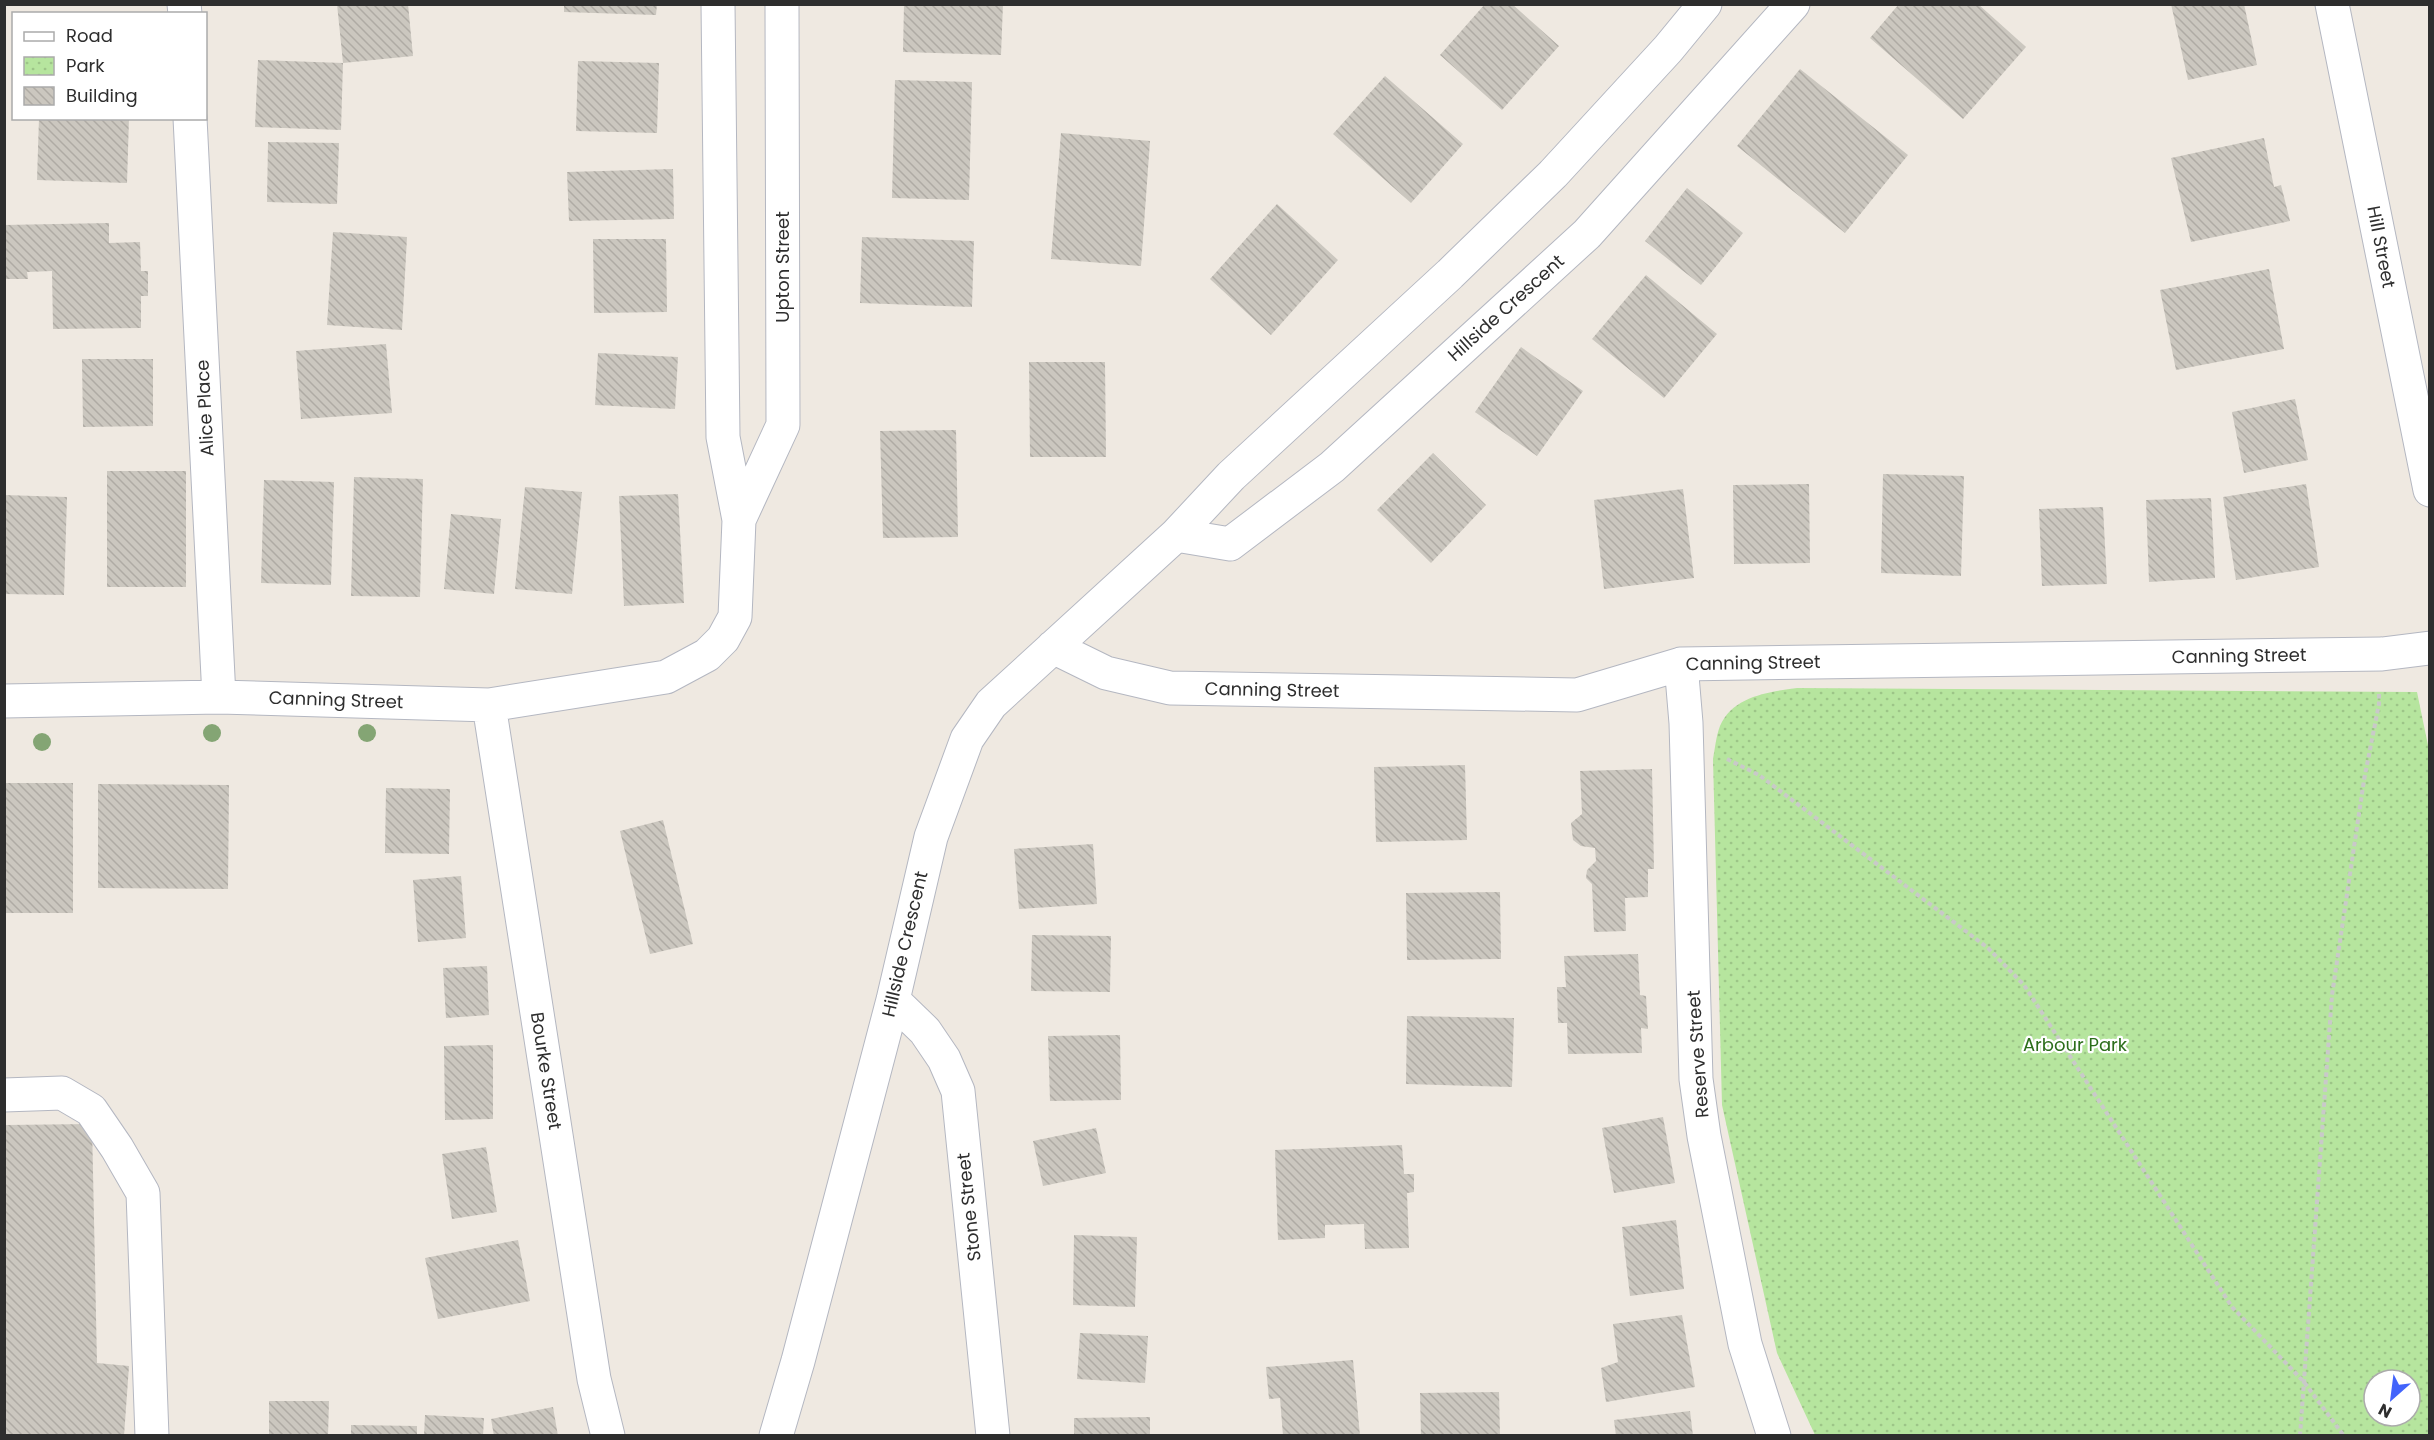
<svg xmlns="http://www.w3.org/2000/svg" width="2434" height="1440" font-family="Poppins,sans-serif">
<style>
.park{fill:url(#park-dots);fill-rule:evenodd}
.building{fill:url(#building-back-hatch)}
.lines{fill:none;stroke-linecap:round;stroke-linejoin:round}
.minor-casing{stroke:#b4b7c1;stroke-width:35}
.path{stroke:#c9c9c9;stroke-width:4;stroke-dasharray:4.5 3;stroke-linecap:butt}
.minor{stroke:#fff;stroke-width:33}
.tree{fill:#84a574}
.labels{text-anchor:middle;stroke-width:4.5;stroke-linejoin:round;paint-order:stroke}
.street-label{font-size:18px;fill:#2e2e2e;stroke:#fff}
.park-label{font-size:18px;fill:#2c6e1b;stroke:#fff}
</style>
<defs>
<pattern id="park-dots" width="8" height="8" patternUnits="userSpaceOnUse" patternTransform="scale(1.5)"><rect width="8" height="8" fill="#b6e59e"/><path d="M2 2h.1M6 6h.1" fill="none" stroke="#9dc588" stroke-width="1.8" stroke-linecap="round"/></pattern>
<pattern id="building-back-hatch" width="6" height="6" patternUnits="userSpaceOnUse" patternTransform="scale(1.5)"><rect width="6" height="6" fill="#cbc7bf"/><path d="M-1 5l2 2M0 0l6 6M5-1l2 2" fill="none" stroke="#afaba4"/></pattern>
</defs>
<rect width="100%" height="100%" fill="#efe9e1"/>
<path class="park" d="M1797,688l620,4 13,63 -1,680h-614l-38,-82 -55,-248 -9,-346c2,-10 3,-23 7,-33 13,-30 49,-34 77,-38zM2374,1380h36v36h-36z"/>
<path class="building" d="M337,4h71l5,52 -70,7z
M564,4h93l-1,11 -92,-3z
M904,4h99l-2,51 -98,-3z
M1485,4h27l47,42 -57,64 -62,-55z
M1899,4h79l48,43 -63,72 -93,-81z
M2171,4h73l13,61 -69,15z
M258,60l85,3 -2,67 -86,-3z
M578,61l81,2 -2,70 -81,-2z
M1800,69l108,86 -63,78 -108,-87z
M1385,76l78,68 -52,59 -78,-69z
M895,80l77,2 -3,118 -77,-2z
M39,118h90l-2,65 -90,-3z
M1061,133l89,8 -9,125 -90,-7z
M2264,138l10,49 7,-2 9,36 -99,21 -20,-84z
M268,142l71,1 -2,61 -70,-2z
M673,169l1,50 -105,2 -2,-49z
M1687,188l56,45 -42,52 -56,-44z
M1277,204l61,56 -67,75 -61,-56z
M109,223v20l31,-1 1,29h7v25h-7v32l-88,1 -1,-58 -25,1 1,7h-24v-54z
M333,232l74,5 -5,93 -75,-5z
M862,237l112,4 -2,66 -112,-4z
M593,239h73l1,73 -73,1z
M2269,269l15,80 -108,21 -16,-80z
M1646,275l71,59 -53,64 -72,-59z
M386,344l6,69 -91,6 -5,-68z
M1521,347l62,44 -46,65 -62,-44z
M598,353l80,4 -3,52 -80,-4z
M82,359h71v67l-70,1z
M1029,362h76l1,95h-76z
M2295,399l13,61 -64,13 -12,-61z
M956,430l2,107 -75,1 -3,-107z
M1433,453l53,52 -55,58 -54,-53z
M107,471h79v116h-79z
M1883,474l81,2 -3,100 -80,-3z
M354,477l69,2 -3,118 -69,-1z
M264,480l70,2 -3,103 -70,-2z
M1809,484l1,79 -76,1 -1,-79z
M2306,484l13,83 -83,13 -13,-83z
M525,487l57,5 -10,102 -57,-5z
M1683,489l11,89 -90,11 -10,-89z
M678,494l6,109 -60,3 -5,-110z
M4,495l63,2 -3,98 -60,-1z
M2211,498l4,80 -66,4 -3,-82z
M2103,507l4,77 -65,2 -3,-77z
M451,514l50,5 -7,75 -50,-5z
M1465,765l2,75 -91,2 -2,-75z
M1652,769l2,100h-6v28l-23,1 1,33 -32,1 -2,-48 -6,-6 1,-8 9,-9 -1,-13 -14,-2 -8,-6 -2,-17 11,-9 -2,-43z
M4,783h69v130h-69z
M98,784l131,1 -1,104 -130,-1z
M386,788l64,1 -1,65 -64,-1z
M663,820l30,124 -43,10 -30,-123z
M1093,844l4,60 -78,5 -5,-60z
M461,876l5,62 -48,4 -5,-62z
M1500,892l1,67 -94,1 -1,-67z
M1032,935l79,1 -1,56 -79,-1z
M1638,954l2,41 6,1 2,33 -7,-1 1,25 -74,1 -1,-31h-9l-1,-36h9l-2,-31z
M487,966l2,49 -43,3 -3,-50z
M1407,1016l107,2 -2,69 -106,-3z
M1120,1035l1,65 -71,1 -2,-65z
M493,1045v74l-48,1 -1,-74z
M1663,1117l12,66 -61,10 -12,-65z
M92,1124l5,239 32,3 -5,70h-119v-311z
M1096,1128l10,45 -63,13 -10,-45z
M1402,1145l2,29h10v18l-7,1 2,55 -44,1 -1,-25 -39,1v13l-47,2 -3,-90z
M486,1147l11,65 -45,7 -10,-65z
M1676,1220l8,69 -54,7 -8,-69z
M1074,1235l63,2 -2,70 -62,-2z
M518,1240l12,61 -92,18 -13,-61z
M1682,1315l13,72 -89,15 -5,-34 17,-6 -5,-38z
M1080,1333l68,3 -3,47 -68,-4z
M1353,1360l7,76h-77l-3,-38 -11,1 -3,-32z
M1499,1392l1,44h-79l-1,-43z
M269,1401h60l-1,35h-59z
M553,1407l5,29h-64l-3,-17z
M1690,1411l3,25h-77l-2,-16z
M425,1415l59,3 -1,18h-59z
M1150,1417v19h-76v-18z
M351,1425l66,1v10h-66z"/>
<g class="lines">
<g class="minor-casing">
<path id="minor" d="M184,4l1,10
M2332,4l98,486
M190,118l29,579
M739,520l44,-95 -1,-421
M1176,535l54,9 102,-77 255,-233 206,-230
M1053,647l53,26 64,15 407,7 104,-31 701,-10 48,-6
M1681,664l5,59 10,356 8,57 41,208 29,92
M4,701l215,-4 270,8 177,-28 41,-22 16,-16 12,-22 4,-97 -16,-83 -5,-433
M489,705l105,674 14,57
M893,1000l32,31 19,28 14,32 35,345
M4,1095l58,-2 29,17 26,38 26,45 9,243
M776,1436l22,-75 95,-361 38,-163 36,-98 24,-35 185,-169 55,-59 219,-202 103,-100 115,-125 37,-45"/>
</g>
<path class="path" d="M1727,759l32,16 229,173 36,37 208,322 72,75 40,54
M2300,1436l32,-441 32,-215 15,-76v-10"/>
<use href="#minor" class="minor"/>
</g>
<g class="tree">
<circle cx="212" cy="733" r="9"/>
<circle cx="367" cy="733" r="9"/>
<circle cx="42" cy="742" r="9"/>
</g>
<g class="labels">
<g class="street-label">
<text transform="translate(2381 247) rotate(79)" y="6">Hill Street</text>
<text transform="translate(783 267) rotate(-90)" y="6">Upton Street</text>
<text transform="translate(1506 308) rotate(-42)" y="6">Hillside Crescent</text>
<text transform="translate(205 408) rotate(-93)" y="6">Alice Place</text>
<text transform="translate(2239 656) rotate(-1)" y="6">Canning Street</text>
<text transform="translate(1753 663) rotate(-1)" y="6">Canning Street</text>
<text transform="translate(1272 690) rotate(1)" y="6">Canning Street</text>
<text transform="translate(336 700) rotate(2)" y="6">Canning Street</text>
<text transform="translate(905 944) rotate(-77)" y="6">Hillside Crescent</text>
<text transform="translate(1698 1054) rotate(-94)" y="6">Reserve Street</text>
<text transform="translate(546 1071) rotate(81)" y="6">Bourke Street</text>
<text transform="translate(969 1207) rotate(-96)" y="6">Stone Street</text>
</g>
<g class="park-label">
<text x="2075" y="1051">Arbour Park</text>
</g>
</g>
<rect width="2434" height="1440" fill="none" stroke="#2e2e2e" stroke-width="12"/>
<rect x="12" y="12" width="195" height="108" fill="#ffffff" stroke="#ababab" stroke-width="1.5"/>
<rect x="24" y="32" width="30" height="9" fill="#ffffff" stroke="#ababab" stroke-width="1.5"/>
<text x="66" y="42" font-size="18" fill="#2e2e2e">Road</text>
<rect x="24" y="57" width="30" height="18" fill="url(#park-dots)" stroke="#ababab" stroke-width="1.5"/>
<text x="66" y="72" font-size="18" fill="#2e2e2e">Park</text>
<rect x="24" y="87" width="30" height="18" fill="url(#building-back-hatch)" stroke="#ababab" stroke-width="1.5"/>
<text x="66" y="102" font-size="18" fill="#2e2e2e">Building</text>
<g transform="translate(2392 1398) rotate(208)"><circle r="28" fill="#ffffff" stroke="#ababab" stroke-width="1.5"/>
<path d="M0-4.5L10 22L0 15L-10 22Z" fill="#4264fb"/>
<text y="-9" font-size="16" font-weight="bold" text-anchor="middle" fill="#2e2e2e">N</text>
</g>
</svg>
